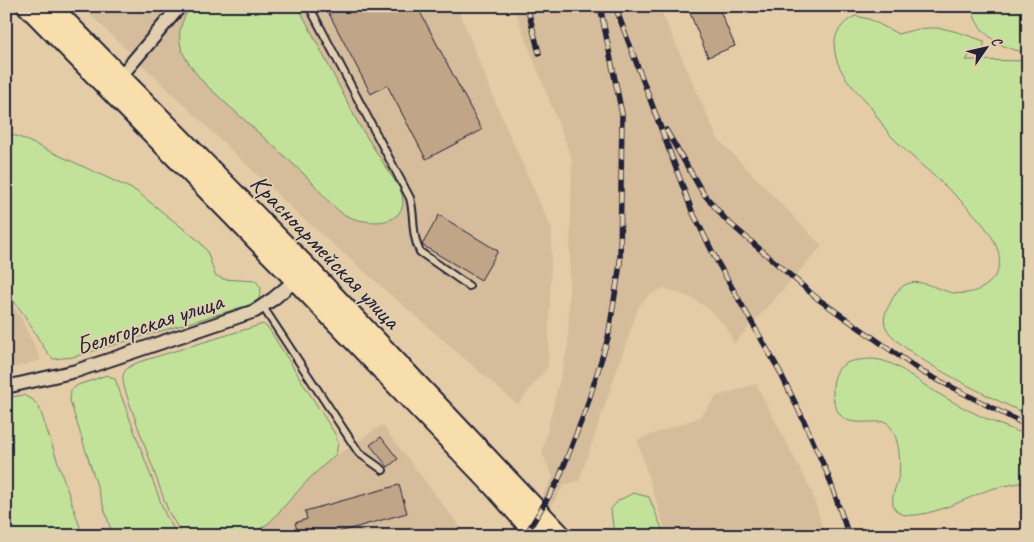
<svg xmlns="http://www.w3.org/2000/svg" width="1034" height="542" font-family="Caveat,sans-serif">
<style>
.built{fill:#d5bd9b}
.green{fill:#c2e29a;stroke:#72826a}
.building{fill:#c0a587;stroke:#22223b}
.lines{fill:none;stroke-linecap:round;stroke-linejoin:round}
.service-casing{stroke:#22223b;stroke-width:10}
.minor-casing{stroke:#22223b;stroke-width:16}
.primary-casing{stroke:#22223b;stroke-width:24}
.service{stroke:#e2cfad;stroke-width:6}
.minor{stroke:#e2cfad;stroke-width:12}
.primary{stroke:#f8deab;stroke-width:20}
.rail-casing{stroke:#22223b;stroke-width:5.5}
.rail{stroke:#e2cfad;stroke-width:4;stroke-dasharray:11;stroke-linecap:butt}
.labels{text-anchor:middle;stroke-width:4;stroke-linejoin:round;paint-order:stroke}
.street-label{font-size:25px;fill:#22223b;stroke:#e2cfad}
</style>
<rect width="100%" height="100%" fill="#e4cca7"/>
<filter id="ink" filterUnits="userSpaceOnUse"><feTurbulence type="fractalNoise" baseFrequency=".02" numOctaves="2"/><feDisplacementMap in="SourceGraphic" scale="10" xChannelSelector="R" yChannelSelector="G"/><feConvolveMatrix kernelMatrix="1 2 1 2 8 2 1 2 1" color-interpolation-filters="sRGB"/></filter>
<g filter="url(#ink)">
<path class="built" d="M81,6h376l42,105 53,119 -4,136 -30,39 -220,-191z
M513,6h146l58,132 105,108 -88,98 -8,-17 -16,-17 -18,-12 -28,-10 -14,6 -11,12 -60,175 -15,4 -32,51h-14l35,-58 -11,-26 26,-107 4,-186z
M6,298l13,16 22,46 -35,10z
M756,384l56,108 13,44h-158l-30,-96 63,-23 17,-21z
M382,425l85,111h-251z"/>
<path class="green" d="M191,6h107l61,119 41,64c4,11 5,19 -4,27 -12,11 -46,5 -57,-5 -13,-10 -22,-25 -34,-36 -33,-31 -68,-61 -101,-92 -22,-26 -35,-45 -13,-77z
M973,6h55v45c-22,3 -57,-22 -55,-45z
M855,16l14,3 29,15c39,-11 48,-6 86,7v8l-13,4 -5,7 62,1v354c-29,-14 -134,-62 -143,-90 -2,-7 1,-15 5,-21 3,-8 9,-17 17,-20 15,-6 32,7 47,9 13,2 26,-2 35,-10 31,-29 -15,-69 -34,-88 -21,-20 -44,-38 -64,-59 -9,-11 -16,-23 -24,-34 -6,-7 -13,-13 -18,-20 -18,-23 -23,-51 6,-66z
M6,134l11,2 119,55 63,50 8,10 8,24 8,4 33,2 5,7 -2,11 -10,6 -176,52 -20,2 -9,-11 -19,-32 -19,-25z
M263,324l6,5 66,105 3,9 -2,11 -27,25 -40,44 -20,13h-66l-14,-23 -41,-114c-6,-20 -11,-28 11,-37z
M870,359c25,0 43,20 64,32 29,18 61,33 94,44v46c-15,4 -31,5 -45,11 -15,6 -83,40 -90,13 -2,-10 4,-20 6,-30 2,-16 0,-42 -13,-53 -10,-1 -31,2 -39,-2 -17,-7 -19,-45 -4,-55 7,-5 18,-5 27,-6z
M107,375l8,4 50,135 13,22h-65l-43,-135 1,-11 7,-5z
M23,395l9,4 7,8 44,129h-77v-138z
M633,493l16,4 16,39h-51l-3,-27 7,-8z"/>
<path class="building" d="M325,6h92l65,124 -56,29 -39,-74 -16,9z
M687,6h31l17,40 -27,11z
M439,215l59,36 -17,29 -59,-35z
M381,437l17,22 -10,8 -18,-22z
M399,485l8,28 -82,23h-26l-4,-13 12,-4 -2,-8z"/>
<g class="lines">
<g class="service-casing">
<path id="service" d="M309,6l101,192c5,18 1,36 10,54l49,34
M263,307l96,146 24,17"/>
</g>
<g class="minor-casing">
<path id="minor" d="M120,77l60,-71
M6,387l70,-16 179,-60 18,-12 23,-19"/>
</g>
<g class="primary-casing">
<path id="primary" d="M28,6l268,274 196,204 46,52
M50,6l257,262 254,268"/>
</g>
<use href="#service" class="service"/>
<use href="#minor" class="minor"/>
<use href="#primary" class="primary"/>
<g class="rail-casing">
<path id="rail" d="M527,6l12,47
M615,6l77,205 26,52 61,107 25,51 24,54 21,61
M666,130l37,63 23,27 92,79 104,73 106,54
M525,536l33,-55 28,-72 22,-71 12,-74 2,-150 -22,-108"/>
</g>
<use href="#rail" class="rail"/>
</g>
</g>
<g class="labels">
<g class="street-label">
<text transform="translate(326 251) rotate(46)" y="9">Красноармейская улица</text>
<text transform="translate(149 323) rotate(-18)" y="9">Белогорская улица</text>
</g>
</g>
<rect width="1034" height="542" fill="none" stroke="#e2cfad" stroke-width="25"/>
<rect x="12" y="12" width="1009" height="517" fill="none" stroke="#22223b" stroke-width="2" filter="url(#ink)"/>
<g transform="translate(986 48) rotate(56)" stroke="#e2cfad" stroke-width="4" paint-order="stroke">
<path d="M0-4L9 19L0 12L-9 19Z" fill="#22223b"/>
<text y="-8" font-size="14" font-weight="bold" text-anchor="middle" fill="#22223b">С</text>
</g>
</svg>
